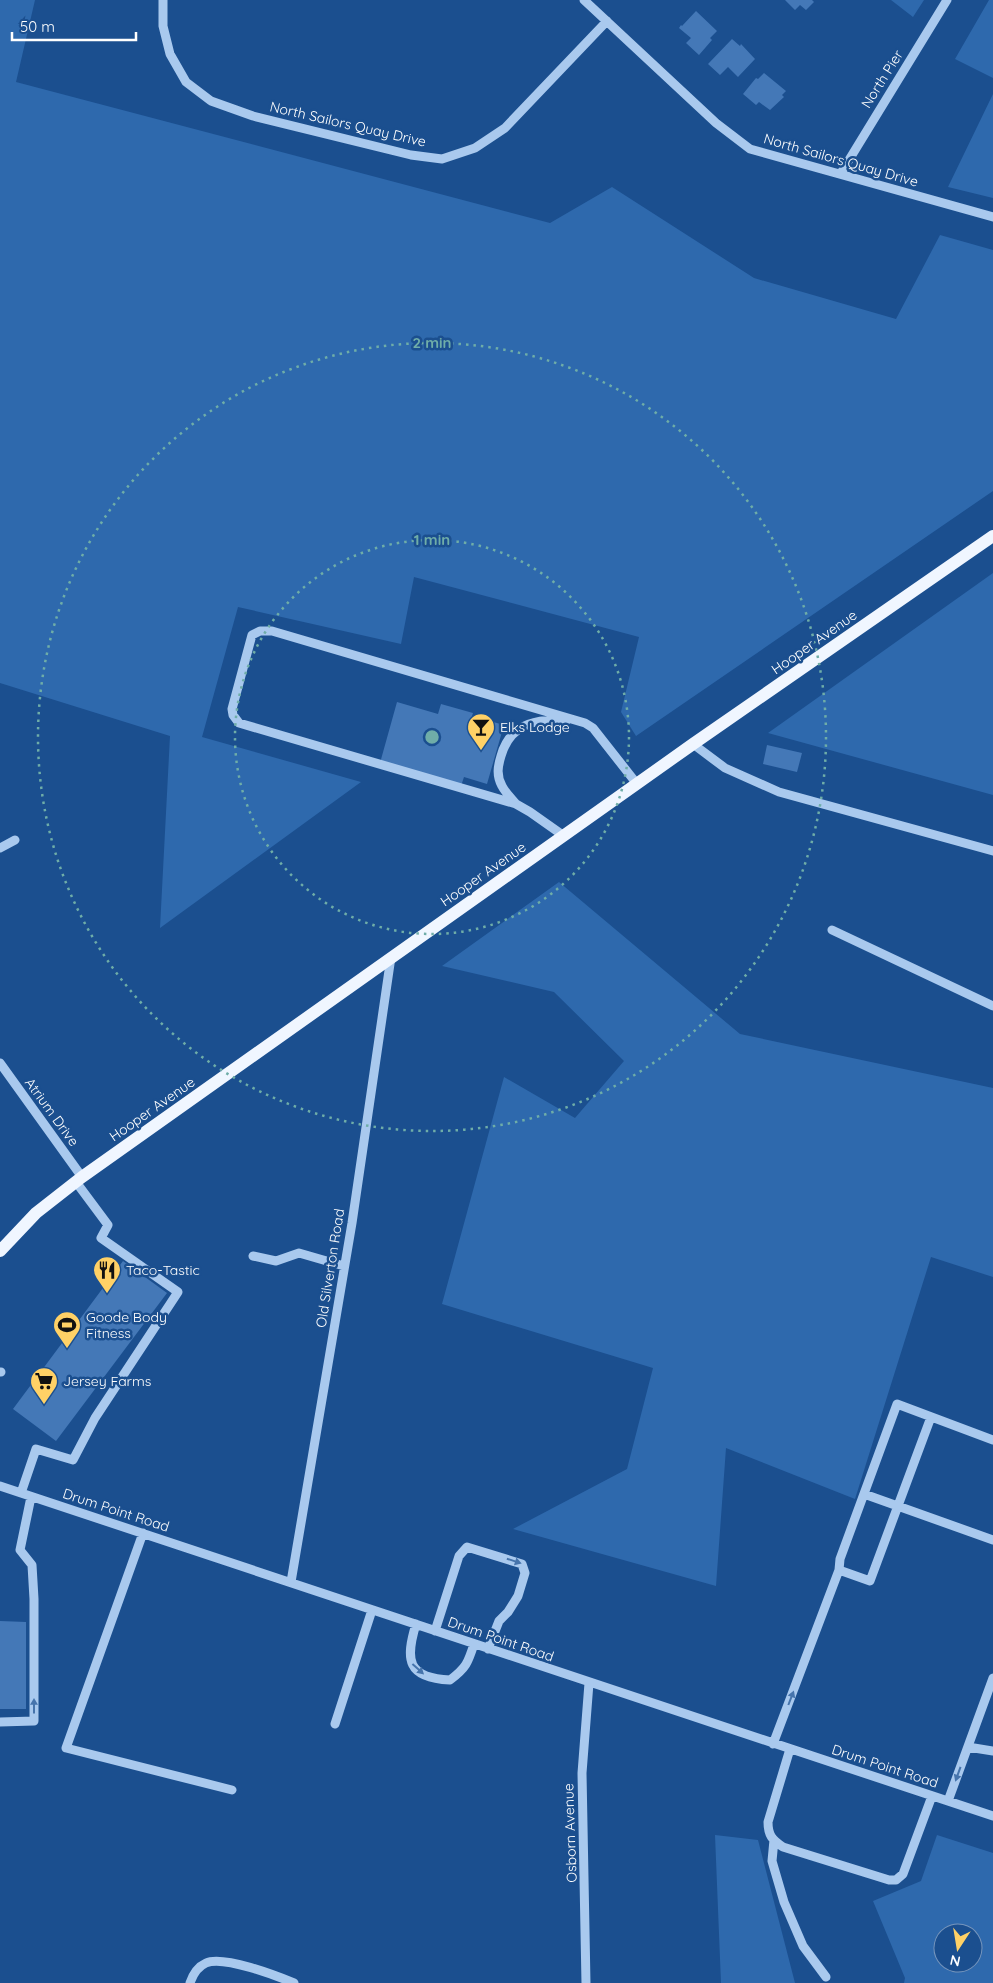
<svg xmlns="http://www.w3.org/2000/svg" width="993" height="1983" font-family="Quicksand,sans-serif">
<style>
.green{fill:#2e69ad;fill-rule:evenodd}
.building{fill:#4478b7}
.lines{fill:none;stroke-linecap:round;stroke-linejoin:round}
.minor{stroke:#a9c9ee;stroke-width:9}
.major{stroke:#f0f6ff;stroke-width:12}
.oneway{fill:#4674ac}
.ring{fill:none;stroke:#6fada8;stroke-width:2.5;stroke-dasharray:2.5 5}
.labels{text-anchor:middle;stroke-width:5;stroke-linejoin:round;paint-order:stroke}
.street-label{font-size:14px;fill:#fff;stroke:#1b4f8f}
.poi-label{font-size:14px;fill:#fff;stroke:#1b4f8f;text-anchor:start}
.centre{fill:#6fada8;stroke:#1b4f8f;stroke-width:2.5}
.ring-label{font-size:15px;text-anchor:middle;font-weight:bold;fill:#6fada8;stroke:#1b4f8f;stroke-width:5;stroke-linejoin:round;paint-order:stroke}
</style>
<rect width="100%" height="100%" fill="#1b4f8f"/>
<path class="green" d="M0,0h35l-19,82 534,141 62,-36 142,91 142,41 44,-84 53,15v241l-357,245 -15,-24 18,-75 -225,-60 -13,67 -163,-37 -36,130 159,45 -201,146 10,-192 -170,-53z
M891,0h33l-11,17z
M989,0h4v78l-38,-19z
M993,94v104l-45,-11z
M993,573v222l-225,-62z
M559,882l181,152 253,54v189l-62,-20 -76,242 -129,-51 -10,138 -203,-57 114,-60 26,-101 -211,-64 62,-227 71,41 49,-57 -70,-69 -112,-26z
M715,1835l43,5 37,143h-74z
M937,1835l56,18v130h-89l1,-5 -32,-77 48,-20zM943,1933h30v30h-30z"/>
<path class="building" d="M785,0h27l2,2 -8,8 -6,-5 -5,5z
M696,11l21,20 -7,7 2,2 -13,15 -13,-12 5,-5 -12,-10 2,-3 1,1z
M732,39l8,7 1,-2 14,15 -17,18 -10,-10 -8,8 -12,-11z
M764,73l22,18 -4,4 2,2 -14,13 -11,-8 -3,3 -13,-11 13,-16 2,1z
M397,702l41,12 3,-10 32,9 -1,3 32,9 -17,59 -23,-7 -3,9 -81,-23z
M767,745l35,8 -5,19 -34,-8z
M123,1261l44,32 -111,148 -43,-32z
M0,1621l26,1v87h-26z"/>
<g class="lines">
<path class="minor" d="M163,0v26l7,28 16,28 25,19 42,15 158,39 31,4 33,-11 30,-20 102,-107
M584,0l132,123 34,26 243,68
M841,173l106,-173
M693,744l32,24 54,24 214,59
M516,804c-5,-6 -11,-12 -14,-18 -6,-11 -4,-20 -1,-30 9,-32 35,-38 65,-35
M564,836l-34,-24 -14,-8 -277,-81 -6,-8 -1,-6 20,-74 8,-4h12l313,92 8,5 44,56
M0,848l15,-8
M832,930l161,76
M0,1063l82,114
M253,1256l23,5 23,-8 45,13
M0,1372h1
M0,1486l993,330
M21,1493l15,-44 37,11 22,-42 83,-126 -77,-54 7,-13 -32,-43
M864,1494l129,46
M143,1533l-77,215 166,42
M839,1570l31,11 61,-164
M291,1582l61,-359 39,-266
M416,1624c-11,36 -9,54 34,56 16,-12 18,-17 24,-36
M435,1631l24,-75 8,-9 55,17 3,9 -7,23 -10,16 -9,9 -11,28
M0,1722l34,-1v-122l-2,-34 -12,-15 11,-53
M335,1724l37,-114
M773,1744l66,-174 1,-11 57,-155 96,36
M968,1747l25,4
M790,1749l-22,73c0,13 4,18 15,25l106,33h7l7,-6 29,-78
M948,1801l45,-123
M774,1840l-2,21 12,41 19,44 23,31
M190,1983c3,-9 7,-16 16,-20 17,-8 71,13 88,20
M586,1983l-4,-210 7,-90"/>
<path class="major" d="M0,1251l36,-38 46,-36 611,-433 300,-208"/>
</g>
<defs><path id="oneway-solid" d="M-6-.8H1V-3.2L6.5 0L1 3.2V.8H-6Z" transform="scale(1.25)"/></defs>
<g class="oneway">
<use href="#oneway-solid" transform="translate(514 1561) rotate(18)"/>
<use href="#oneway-solid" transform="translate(418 1669) rotate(42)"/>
<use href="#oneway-solid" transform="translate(791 1698) rotate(-69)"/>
<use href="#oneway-solid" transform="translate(34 1706) rotate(-90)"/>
<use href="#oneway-solid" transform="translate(958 1774) rotate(110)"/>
</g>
<g class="ring">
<circle cx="432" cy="737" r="197"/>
<circle cx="432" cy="737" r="394"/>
</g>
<defs>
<g id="bar-pin" transform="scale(1.4375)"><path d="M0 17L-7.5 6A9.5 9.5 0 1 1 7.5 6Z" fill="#ffd166" stroke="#1b4f8f"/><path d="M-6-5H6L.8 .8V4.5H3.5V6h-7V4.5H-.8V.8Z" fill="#111"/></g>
<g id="restaurant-pin" transform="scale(1.4375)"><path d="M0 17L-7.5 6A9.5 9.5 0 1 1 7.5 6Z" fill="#ffd166" stroke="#1b4f8f"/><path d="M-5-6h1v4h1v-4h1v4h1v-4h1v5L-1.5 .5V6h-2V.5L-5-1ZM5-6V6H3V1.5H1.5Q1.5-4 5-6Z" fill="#111"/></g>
<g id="stadium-pin" transform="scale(1.4375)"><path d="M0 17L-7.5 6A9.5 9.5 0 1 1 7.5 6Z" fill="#ffd166" stroke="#1b4f8f"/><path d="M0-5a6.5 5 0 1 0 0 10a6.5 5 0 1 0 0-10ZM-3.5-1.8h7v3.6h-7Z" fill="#111"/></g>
<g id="supermarket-pin" transform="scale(1.4375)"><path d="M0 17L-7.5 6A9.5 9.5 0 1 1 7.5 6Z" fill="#ffd166" stroke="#1b4f8f"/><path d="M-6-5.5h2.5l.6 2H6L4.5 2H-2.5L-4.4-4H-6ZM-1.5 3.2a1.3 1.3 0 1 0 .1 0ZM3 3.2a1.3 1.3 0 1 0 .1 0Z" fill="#111"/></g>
</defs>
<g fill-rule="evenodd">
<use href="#bar-pin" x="481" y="727"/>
<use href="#restaurant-pin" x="107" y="1270"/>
<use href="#stadium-pin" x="67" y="1325"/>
<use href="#supermarket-pin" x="44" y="1381"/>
</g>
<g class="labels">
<g class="street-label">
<text transform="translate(882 79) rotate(-58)" y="5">North Pier</text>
<text transform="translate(348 124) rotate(13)" y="5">North Sailors Quay Drive</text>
<text transform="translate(841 160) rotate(16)" y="5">North Sailors Quay Drive</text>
<text transform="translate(814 642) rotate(-35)" y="5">Hooper Avenue</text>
<text transform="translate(483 874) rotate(-35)" y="5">Hooper Avenue</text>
<text transform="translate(152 1109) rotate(-35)" y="5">Hooper Avenue</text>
<text transform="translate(52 1112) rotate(54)" y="5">Atrium Drive</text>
<text transform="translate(330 1268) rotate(-81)" y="5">Old Silverton Road</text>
<text transform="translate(116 1510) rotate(18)" y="5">Drum Point Road</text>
<text transform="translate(501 1639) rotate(19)" y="5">Drum Point Road</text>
<text transform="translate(885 1766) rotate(18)" y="5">Drum Point Road</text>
<text transform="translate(570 1833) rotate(-92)" y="5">Osborn Avenue</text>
</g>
<g class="poi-label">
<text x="500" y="732">Elks Lodge</text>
<text x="126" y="1275">Taco-Tastic</text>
<text x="86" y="1322">Goode Body<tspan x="86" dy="16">Fitness</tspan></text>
<text x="63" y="1386">Jersey Farms</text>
</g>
</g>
<circle cx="432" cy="737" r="8" class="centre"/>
<g class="ring-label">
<text x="432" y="348">2 min</text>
<text x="432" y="545">1 min</text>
</g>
<g transform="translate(958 1948) rotate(192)"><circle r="24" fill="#1b4f8f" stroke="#7695bc"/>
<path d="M0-4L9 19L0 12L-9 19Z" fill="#ffd166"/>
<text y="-8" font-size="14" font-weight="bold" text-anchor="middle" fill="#ffffff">N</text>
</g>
<path d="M12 32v8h124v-8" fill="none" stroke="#ffffff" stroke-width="2.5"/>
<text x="20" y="32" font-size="15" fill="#ffffff" stroke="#1b4f8f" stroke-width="4" paint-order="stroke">50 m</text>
</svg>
